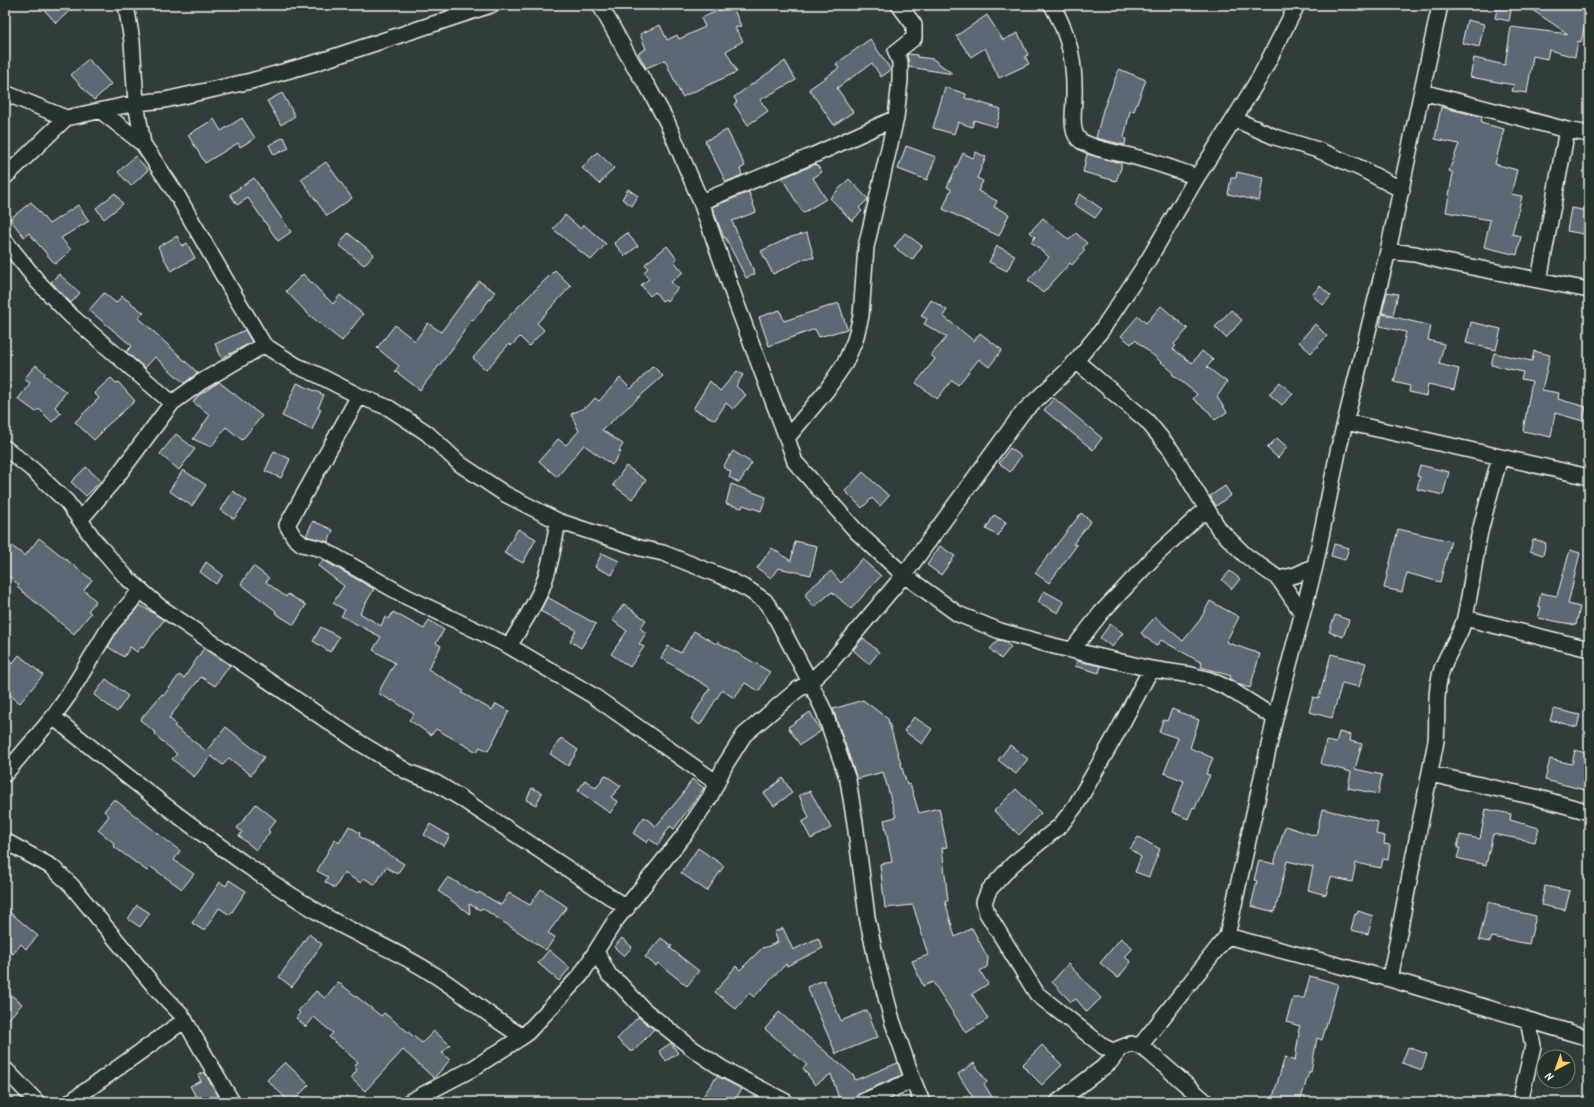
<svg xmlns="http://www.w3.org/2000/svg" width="1594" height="1107" font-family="Kalam,sans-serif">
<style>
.building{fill:#5d6775;stroke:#f4f1e8}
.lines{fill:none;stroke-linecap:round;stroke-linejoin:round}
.minor-casing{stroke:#f4f1e8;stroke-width:18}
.minor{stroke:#26332d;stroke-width:15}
</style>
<rect width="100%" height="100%" fill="#313d3b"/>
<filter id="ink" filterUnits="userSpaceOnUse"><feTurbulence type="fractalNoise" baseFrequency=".025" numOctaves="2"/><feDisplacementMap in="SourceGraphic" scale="8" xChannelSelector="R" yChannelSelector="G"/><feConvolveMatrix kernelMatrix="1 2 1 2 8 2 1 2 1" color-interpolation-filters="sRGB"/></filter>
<g filter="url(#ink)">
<path class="building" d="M40,5h36l-20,18z
M732,5l9,21 -6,2 8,13 -17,10 11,21 -55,25 -17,-37 -19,8 -8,-15 8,-4 -6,-15 20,-9 7,15 10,-5 2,4 26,-12 -4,-9z
M1498,5h14l-3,16 -14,-3z
M1525,5h37l26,6 -7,31 -3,-1 -3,16 -26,-7 -2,9 -14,-3 -6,37 -15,-2 2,-6 -44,-8 4,-19 31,7 6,-38 57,7z
M987,15l16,25 15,-7 10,22 -3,1 4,8 -30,14 -14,-30 -14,9 -15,-21z
M1467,20l17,4 -5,23 -17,-4z
M870,39l21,31 -10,7 -9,-14 -35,25 16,24 -19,13 -25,-36 30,-21 -3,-4z
M908,54l9,1v2l16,2 20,15 -44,-7 -2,-12z
M88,59l23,25 -17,16 -23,-25z
M785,61l11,19 -36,20 8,11 -20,14 -14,-21 3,-2 -3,-5z
M1119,69l27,11 -12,31h-4l-6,27 2,1 -1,6 -29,-7 7,-28z
M945,87l21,7 -1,4 36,11 -5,18 -22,-7 -2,7 -14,-5 -4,12 -21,-6z
M282,93l13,23 -14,9 -14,-24z
M1441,107l41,10 -1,6 23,6 -9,35 22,6 -6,24 11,2 -10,38 9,2 -4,19 -33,-8 6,-27 -44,-8 7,-39 -4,-2 10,-27 -24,-5z
M242,118l13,20 -15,9 -2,-4 -33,20 -17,-28 26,-16 7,12z
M727,130l18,36 -5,3 2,6 -16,7 -21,-41z
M284,137l5,11 -15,7 -5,-10z
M906,146l30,11 -9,23 -29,-11z
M597,152l17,16 -15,16 -17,-16z
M976,152l10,5 -9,21 6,3 -5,10 19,10 -3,6 15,7 -10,22 -56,-27 8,-20 -4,-2 16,-34 10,5z
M1087,154l34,9v5l-5,13 -33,-9z
M135,156l13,14 -17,16 -13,-14z
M326,162l26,36 -25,18 -26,-37z
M816,164l6,8 -9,6 13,21 -23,14 -21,-35z
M1237,172l26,6 -4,23 -31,-7 3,-16h5z
M254,178l37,54 -13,9 -30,-43 -11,7 -7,-11z
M849,179l19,20 -9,9 3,3 -10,10 -22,-23z
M628,189l10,7 -6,10 -10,-7z
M749,192l7,20 -24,9 23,53 -9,4 -21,-41 -1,1 -12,-31z
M115,193l8,11 -19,15 -8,-11z
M1080,194l22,15 -7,9 -21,-14z
M31,202l18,22 29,-19 11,16 -28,17 10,12 -16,14 -26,-31 -5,4 -14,-18z
M1571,208l18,3v24l-22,-4z
M565,215l16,14 2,-5 23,20 -15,16 -38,-31z
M1043,218l26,22 7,-7 11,10 -4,5 2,2 -13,15 -2,-2 -27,30 -15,-13 21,-23 -18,-15 4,-5 -5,-5z
M348,233l26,21 -10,11 -25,-20z
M627,233l11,13 -13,10 -11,-13z
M807,233l7,25h-8l-33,16 -12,-23 30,-14z
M905,233l17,13 -10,14 -18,-13z
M177,236l5,10 5,-3 8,15 -24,13 -13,-24z
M667,246l10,13 -3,2 9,11 -12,10 7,6 -11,13 -2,-2 -3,2 -7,-9 -5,4 -9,-11 8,-6 -5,-7 4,-4 -3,-4z
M997,246l18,9 -8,16 -18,-9z
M555,270l16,16 -34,37 7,7 -15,16 -9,-9 -9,9 -2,-2 -23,26 -13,-12 37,-43z
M59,274l21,19 -9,10 -20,-21z
M303,274l30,30 7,-9 23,19 -21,27 -34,-27 -22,-23z
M479,281l16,11 -21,28 -2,-1 -20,30 -32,41 -25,-19 4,-5 -22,-18 18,-23 20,16 13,-18 13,9z
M1320,286l11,10 -8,9 -11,-10z
M1387,292l11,2 -5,21 -11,-2z
M104,293l12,10 6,-7 22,17 -6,4 60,56 -14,10 -29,-26 -10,11 -19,-16 6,-6 -43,-36z
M931,300l16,10 -4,6 31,25 6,-8 22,17 -13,17 -10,-8 -21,26 -6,-5 -15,19 -21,-16 19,-24 -4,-4 16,-18 -23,-13 3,-5 -6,-3z
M839,303l8,26 -28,8 -4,-8 -46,17 -10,-29 21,-7 4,11z
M1161,306l27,23 -14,15 2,2 -3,3 19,14 10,-12 11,9 -6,7 20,15 -10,15 10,15 -12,8 -6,-8 -16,-13 4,-5 -25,-20 1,-2 -38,-32 -4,4 -10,-8 17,-20 8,7z
M1231,310l11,10 -16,18 -11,-11z
M1382,314l49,12 -3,14 16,4 -5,20 20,5 -5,21 -26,-6 -2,12 -17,-4 1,-6 -16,-4 12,-50 -26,-6z
M1471,322l30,7 -5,21 -30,-7z
M1315,324l12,12 -16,17 -12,-11z
M245,330l7,12 -30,16 -7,-14z
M1534,351l16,4 -8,35 17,3 -1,6 28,8 -3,14 -28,-8 -4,24 -28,-6 9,-50 -11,-2 2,-7 -32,-7 3,-12 38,8z
M36,365l9,8 -1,2 22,17 -11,15 6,6 -9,9 -13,-13 -3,3 -18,-13 12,-16 -6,-4z
M653,366l10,10 -61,54 21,14 -4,7 2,1 -9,13 -28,-20 -27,32 -18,-16 19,-22 8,6 13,-14 -8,-17 17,-8 7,-8 4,3 21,-23 11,11z
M737,371l6,4 -7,11 10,9 -13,14 -7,-6 -11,17 -22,-11 17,-28 10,10z
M111,378l5,5 2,-1 17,19 -33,29 1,1 -9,9 -19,-18 24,-24 -5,-5z
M219,382l43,34 -20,24 -16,-13 -15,20 -18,-8 17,-24 -17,-13 5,-6z
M1280,382l13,12 -11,11 -13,-11z
M297,383l27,12 -6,13 3,1 -9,21 -30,-14z
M1054,398l48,40 -9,12 -49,-40z
M176,434l19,15 -16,21 -19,-16z
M1277,438l10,9 -9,11 -11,-10z
M1010,448l11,8 -11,16 -11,-9z
M274,451l16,8 -9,19 -16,-7z
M733,451l19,12 -13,20 -10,-6 2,-5 -8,-5z
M1420,465l29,7 -6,23 -26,-6 3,-12 -3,-1z
M626,466l20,14 -14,19 -19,-14z
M86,467l15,14 -15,15 -15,-14z
M183,470l23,15 -14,21 -23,-15z
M863,472l26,24 -9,10 -8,-8 -10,10 -17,-17z
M731,484l35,13 -5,14 -18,-6 -1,3 -16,-4z
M1225,486l6,9 -15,11 -6,-10z
M233,491l14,10 -13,18 -13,-9z
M1081,513l10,8 -18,23 4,1 -28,38 -14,-10z
M994,515l12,7 -8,14 -12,-7z
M313,521l20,9 -5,12 -22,-6z
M518,529l18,10 -13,24 -19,-10z
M1398,529l53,12 -11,41 -33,-9 -5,19 -18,-4z
M39,538l53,42 -8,10 12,11 -8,10 3,2 -17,21 -57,-47 2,-2 -14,-12v-18l7,-9 13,10z
M1533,539l13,4 -3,12 -13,-4z
M795,541l22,5 -6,29 -33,-7 -7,10 -14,-10 15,-20 19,13z
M1334,544l15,4 -4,12 -14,-4z
M940,546l15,10 -14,19 -14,-10z
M1570,550l10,3 -12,51 12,3 -4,18 -38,-7 3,-11 -3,-1 3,-13 16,3z
M602,553l17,8 -7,14 -17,-8z
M862,559l19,17 -30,33 -19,-17 -18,15 -8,-10v-5l25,-21 10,12z
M323,560l51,29 -14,24 21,13 4,-9 4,2 4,-7 31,17 5,-9 15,10 -8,13 5,3 -13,23 36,22 -2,2 30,17 4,-6 13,7 -21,40 -8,-4 -3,5 -41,-23 -5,6 -22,-15 5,-6 -22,-14v1l-14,-8 17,-30 -22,-13 8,-13 -40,-21 4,-6 -12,-7 11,-17 -26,-20z
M206,562l17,13 -7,9 -16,-12z
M253,566l16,12 -3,4 20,15 2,-3 18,11 -12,20 -19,-12 1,-2 -35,-27z
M1230,571l10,8 -8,10 -10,-9z
M1044,591l20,11 -6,11 -20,-11z
M547,597l49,27 -15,24 -11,-7 6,-11 -36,-19z
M1210,601l29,16 -13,25 34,12 -10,34 -10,-3 -10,-6 1,-3 -30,-9 1,-4 -41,-23 -5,6 -15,-13 14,-16 28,24 17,-21z
M624,604l22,16 -6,8 6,5 -7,11 5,3 -14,20 -19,-13 16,-23 -15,-11z
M140,605l24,15 -21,28 -2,-1 -4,5 -7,-5 -6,10 -16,-10 10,-17z
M1335,615l14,5 -6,17 -14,-5z
M1110,624l13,9 -11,14 -12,-9z
M321,627l18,10 -9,15 -17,-11z
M694,631l22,13 1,-2 17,9 36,21 -11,19 -14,-8 -11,15 -12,-8 -22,35 -9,-6 19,-31 -49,-30 7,-12 13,7z
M863,638l16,14 -10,12 -16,-14z
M998,640l6,1 7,6 -10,12 -11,-10z
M204,648l26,17 -15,21 -14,-9 -32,41 7,6 -2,2 32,25 20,-24 38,30 -13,18 -22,-17 -6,7 -12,-9 -17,21 -22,-18 5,-5 -22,-19 1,-2 -16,-13 22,-26 2,1 15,-20 5,3z
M1331,654l35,9 -7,24 -17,-4 -10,35 -23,-6 4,-15 6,1z
M19,655l24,20 -23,28 -15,-12v-33l7,6z
M1077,661l24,5 -2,7 -24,-7z
M106,679l22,17 -11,16 -23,-17z
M863,700l25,19 19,66 3,-1 9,29 20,-5 8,39 -5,1 6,53h-3l10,36 17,-9 16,30 -1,9 -7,4 8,13 -16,10 16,25 -22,14 -33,-51 -10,4 -11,-25 16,-6 -15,-50 -28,3 -5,-44 12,-2 -8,-42 12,-3 -13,-45 -26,7 -24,-70z
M1172,709l27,11 -9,28 23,10 -7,16 4,1 -15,33 -2,-1 -5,12 -16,-7 12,-31 -20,-8 14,-35 -19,-6 4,-12 4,1z
M1554,709l26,6 -3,12 -27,-7z
M810,712l11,19 -21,14 -12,-18z
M914,717l18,12 -10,15 -18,-13z
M1339,732l12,3 -1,6 12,3 -7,25 27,6 -4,19 -30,-6 3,-16 -30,-8 5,-23 10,2z
M561,738l17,12 -10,16 -18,-12z
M1010,745l18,14 -12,15 -18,-14z
M1575,750l14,4v37l-44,-11 5,-21 22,5z
M605,775l16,11 -10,11 7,5 -8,11 -32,-22 7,-11 11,8z
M783,778l9,15 -18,13 -10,-13z
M692,779l12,9 -30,41 -4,-3 -12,19 -9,-6 -2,4 -14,-10 11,-16 12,9 26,-31z
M532,788l10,5 -6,12 -10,-5z
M1016,789l25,24 -22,22 -25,-24z
M810,791l21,37 -20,11 -9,-17 7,-4 -10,-23z
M114,799l66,52 -6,9 20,14 -12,15 -31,-22 -4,4 -34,-25 1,-3 -16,-13 11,-14 -5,-5z
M256,804l20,16 -8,10 2,2 -14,18 -17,-14 3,-4 -5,-4z
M1322,809l56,13 -2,12 9,2 -1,8 6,1 -2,15 -5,-1 -2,9 -25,-5 -4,19 -21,-5 -5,18 -18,-5 5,-23 -26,-6 -12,51 -24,-6 6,-25 -3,-1 5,-20 15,4 11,-38 31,10z
M1486,809l25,5 -1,6 29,8 -4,14 -42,-8 -7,31 -29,-7 3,-10h-3l3,-13 20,4z
M430,824l20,12 -6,10 -20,-11z
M349,826l11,7 -1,3 45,28 -7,10 -11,-7 -11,18 -11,-7 -3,5 -17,-10 -9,15 -10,-6 3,-5 -11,-6 18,-32 4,4z
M1138,837l22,12 -11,28 -14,-5 6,-15 -11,-8z
M698,848l26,18 -17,25 -26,-18z
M448,877l22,13 8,4 1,-2 22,13 8,-12 21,12 11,-16 26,18 -19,26 7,4 -9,13 -64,-42 -2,2 -11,-6 1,10 -32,-23z
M229,880l17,11 -16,24 -11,-7 -15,23 -12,-8 28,-41 6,4z
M1545,886l25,5 -5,19 -24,-5z
M1488,902l12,3 -1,2 12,2 -1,1 26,6 -7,28 -37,-7 -2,5 -11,-2z
M137,905l13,8 -10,14 -12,-8z
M5,908l33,28 -12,13 -5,-5 -8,10 -8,-6z
M1358,911l15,5 -5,18 -17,-4 4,-16h2z
M783,928l10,22 25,-12 5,10 -36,18 -1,-2 -32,33 -5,-4 -13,16 -21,-17 21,-26 4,4 23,-23 1,1 14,-6 -4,-10z
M309,934l13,10 -30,43 -13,-10z
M622,938l10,9 -8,9 -10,-9z
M661,938l11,8 -2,2 29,23 -12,15 -29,-23 -2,3 -11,-9z
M1121,938l12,10 -8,9 6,5 -13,16 -18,-15z
M549,950l21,18 -11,13 -21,-18z
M1068,964l33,34 -14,14 -11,-13 -5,3 -19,-20z
M1310,976l28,8 -16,56 -5,-2 -6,34h-2l-9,30h-20l-8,-2 13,-43 10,4 4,-28 -1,-1 2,-6 -14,-4 7,-24h11z
M824,980l17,41 26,-11 11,27 -42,17 -29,-67z
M338,982l43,34 3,-3 38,30 12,-12 16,14 -8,8 8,7 -16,18 -31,-28 -38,41 -14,-13 6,-8 -3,-3 4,-5 -29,-25 4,-4 -19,-16 -8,10 -10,-9 4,-5 -2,-2 18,-20 9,7z
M5,990l17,14 -17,19z
M779,1012l75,64 1,4 43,-17 4,12 -44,19 -3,3 -2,5h-13l-9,-28 -16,11 -12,-17 4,-3 -42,-36z
M638,1017l16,12 -20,22h-4l-13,-12z
M671,1043l7,10 -12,8 -7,-10z
M1042,1045l20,20 -20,20 -20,-20z
M1408,1047l19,7 -5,16 -20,-7z
M285,1062l24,23 -17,17h-2l-23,-22z
M974,1063l13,19 -3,2 11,18h-19l-18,-28z
M204,1072l18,30h-23l-9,-16 11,-5 -3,-6z
M717,1076l25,13 -9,13h-34z"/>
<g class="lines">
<g class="minor-casing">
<path id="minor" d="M126,5l6,36 4,62 7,41 34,51 55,96 32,54 33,21 19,8 43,22 30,12 38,25 33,31 45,30 53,27 82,27 23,5 63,25 23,12 16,11 9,13 36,68 14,29 24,69 7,43 12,94 10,46 15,57 21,60 9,22
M600,5l35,63 13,19 19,35 34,80 36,103 50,133 8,24 62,70 47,43 54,39 42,17 54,15 97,23 40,6 19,5 18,8 47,30
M1052,5c18,32 23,57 22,93 0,12 -5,36 7,43 16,10 43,12 61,18 19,5 37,12 55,18
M1422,92l145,38 22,4
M5,93l61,25
M101,111l42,33
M1234,119l41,18 43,13 42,18 42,22
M5,177l61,-59 70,-15 29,-3 86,-19 67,-19 173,-57
M701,202l113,-47 82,-37
M5,241l33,41 32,33 102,88
M1388,251l27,3 31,8 143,28
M1539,280l28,-150
M1076,361l71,60 24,29 48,79 26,26 34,24 23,34
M359,396l-72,129 7,12 8,7 20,5 85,48 102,49 83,49 125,88
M1346,422l243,55
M787,438l39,-47 19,-28 10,-23 6,-24 5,-69 30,-129 4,-38v-18l-4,-10 18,-14v-13l-15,-20
M5,448l28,22 34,32 28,39 31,36 34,30 200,136 48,29 28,11 23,14 168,111
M80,520l35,-41 57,-76 29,-21 63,-37
M1279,579l17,-4 19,-9
M1465,618l124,31
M509,646c11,-18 23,-36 32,-56 9,-22 13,-46 17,-69
M1072,650l29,-37 54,-57 51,-47
M53,717c86,69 172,138 265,195 37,23 79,38 115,62 31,19 57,44 89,62
M5,774l48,-57 15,-21 43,-71 30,-35
M1430,774l105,23 54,15
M5,841l47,26 19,18 84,102 26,27 51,88
M1227,936l163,43 199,59
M596,951l13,24 11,9 23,25 50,40 30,20 63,33
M1390,979l46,-238c2,-23 -2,-49 6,-72 6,-18 19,-33 23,-52 6,-27 9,-54 14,-81 6,-26 14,-53 21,-79
M1140,1046l-9,-2 -18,7 -9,-4 -67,-53 -50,-81 -3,-11 5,-12 24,-26 47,-38 16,-21 42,-74 33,-62
M5,1069l32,33
M70,1102l115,-82
M409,1102l63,-33 53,-34 56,-60 34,-54 70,-87 25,-37 15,-32 19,-30 53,-45 13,-8 20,-19 74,-88 118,-162 47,-44 32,-38 46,-69 50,-85 37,-58 26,-42 37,-72
M862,1102l51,-22
M1058,1102l52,-40 11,-14
M1206,1102l-55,-48 -11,-8 87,-110 48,-218 40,-152 24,-119 49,-196 52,-246
M1520,1102l13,-56 -5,-26"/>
</g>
<use href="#minor" class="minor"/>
</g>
</g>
<rect width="1594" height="1107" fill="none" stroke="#26332d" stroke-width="20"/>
<rect x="10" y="10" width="1574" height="1087" fill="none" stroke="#f4f1e8" stroke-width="1.5" filter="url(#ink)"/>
<g transform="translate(1556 1069) rotate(221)"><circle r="19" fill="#26332d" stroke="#787f78"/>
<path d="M0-3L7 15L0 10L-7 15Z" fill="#ffd166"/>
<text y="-6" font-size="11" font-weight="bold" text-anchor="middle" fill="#f4f1e8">N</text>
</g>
</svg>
